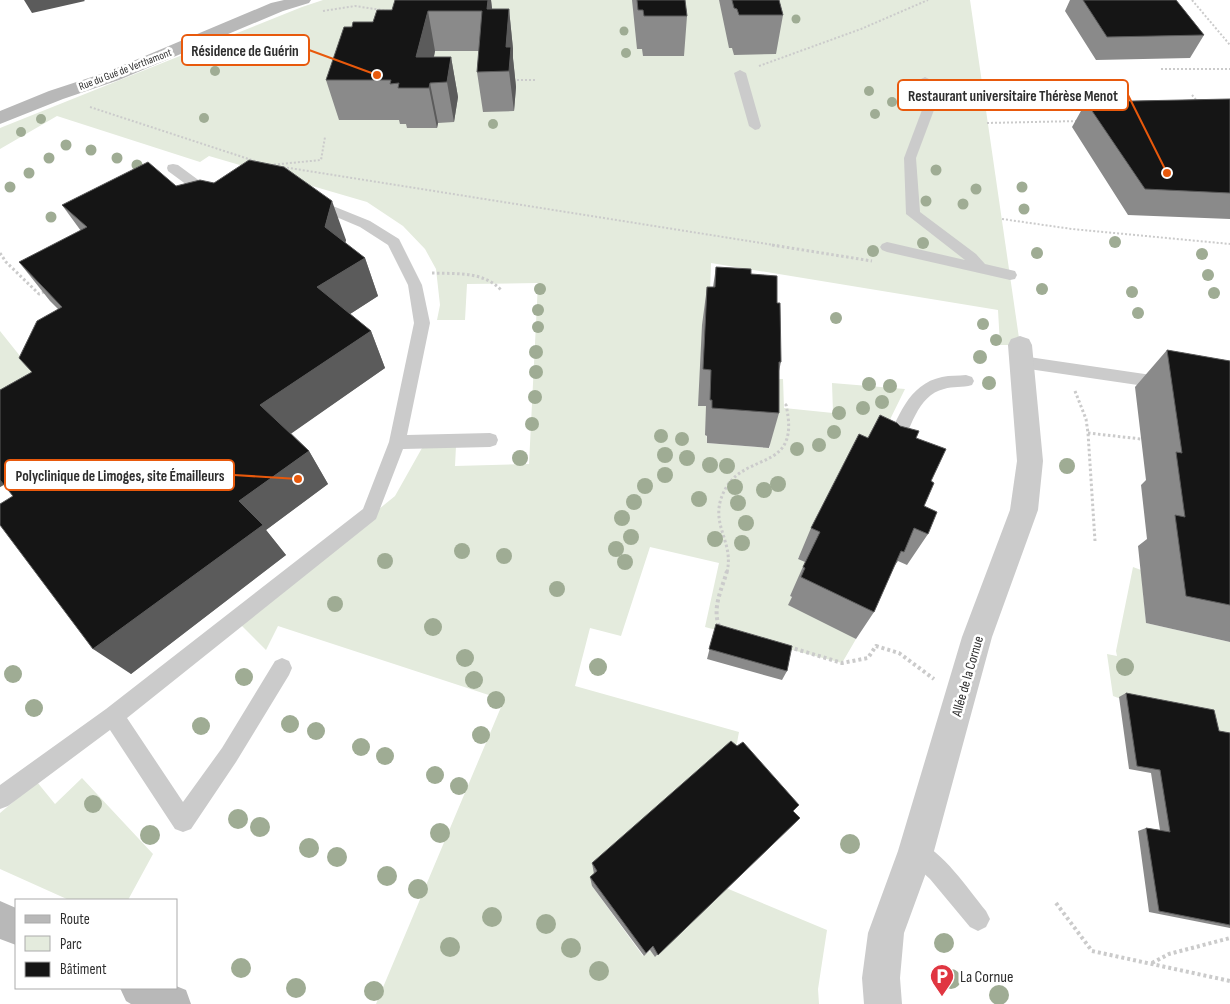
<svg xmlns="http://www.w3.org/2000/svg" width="1230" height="1004" font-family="'Sofia Sans Condensed',sans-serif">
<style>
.green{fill:#e4ebdd}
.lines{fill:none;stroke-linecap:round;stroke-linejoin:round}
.path-far2{stroke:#cbcbcb;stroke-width:2;stroke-dasharray:2 2;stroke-linecap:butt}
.path-far1{stroke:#cbcbcb;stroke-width:3;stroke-dasharray:2.5 2.5;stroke-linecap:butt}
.path{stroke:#cbcbcb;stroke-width:4;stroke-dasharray:3 3;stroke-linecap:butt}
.service{fill:#cbcbcb;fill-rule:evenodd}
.minor{fill:#cbcbcb;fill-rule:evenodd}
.secondary{fill:#b8b8b8;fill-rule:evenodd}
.tree{fill:#9fac94}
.wall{fill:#8a8a8a}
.shaded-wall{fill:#5b5b5b}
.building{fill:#151515;stroke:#5b5b5b}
.labels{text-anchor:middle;stroke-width:5;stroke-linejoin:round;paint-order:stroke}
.far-street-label{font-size:11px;fill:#2e2e2e;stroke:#fff}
.street-label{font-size:14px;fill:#2e2e2e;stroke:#fff}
.near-poi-label{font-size:16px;fill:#2e2e2e;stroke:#fff;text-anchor:start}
.leader{fill:none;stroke:#e8590c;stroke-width:2}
.callout-dot{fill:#e8590c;stroke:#fff;stroke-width:2}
.callout{fill:#fff;stroke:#e8590c;stroke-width:2}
.callout-label{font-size:15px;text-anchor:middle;font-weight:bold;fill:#2e2e2e}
</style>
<rect width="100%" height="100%" fill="#fff"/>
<path class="green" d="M323,0h647l50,345h-20l-2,-35 -287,-47 -2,62 -11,81h8l1,37 63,5 -1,-50 3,-19h11l1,29 49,5 -1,-30 73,6 -32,65 -75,104 9,5 -17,33 66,43 -14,24 -137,-36 14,-64 -69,-16 -29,89 -31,-8 -15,58 164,46 -5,27 -142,127 51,70 48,-33 35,-35 101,42 -9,59 1,15h-443l128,-304 -226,-74 -12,24 -27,-27 156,-127 27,-48 34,-2 -1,20 74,-2 9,-181 -71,1 -2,36h-28l3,-15 -4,-36 -11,-20 -22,-23 -36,-24 -158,-46 -9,6 -143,-46 -57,33v-21l302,-121z
M0,331l36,45 -36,28z
M1133,567l8,3 5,53 84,19v97l-117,-43 -6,-42 10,2 -1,-5z
M82,778l71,76 -25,46h-59l-69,-31v-56l37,-31 18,22z"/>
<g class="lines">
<path class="path-far2" d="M1192,0l38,45
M323,11l32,-5 33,5
M759,66l102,-37 67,-29
M1161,69h69
M513,80h24
M1192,95l6,7
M90,107l174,57
M987,123l92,-2
M270,165l51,-5 4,-23
M283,167l497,79
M1002,219l70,10 158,15"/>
<path class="path-far1" d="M772,245l100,16
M0,253l6,9 33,32 7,-3
M432,273c25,1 52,-2 70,18
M1075,391l11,28 2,14 7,108
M1088,433l53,6
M727,572c8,-33 -22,-50 0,-86 22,-34 74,-15 59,-81l3,-2"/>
<path class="path" d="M719,626c-7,-19 3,-37 8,-55
M789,647l53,16 26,-5 8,-12 23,7 35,26
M1056,903l36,48 138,30
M1152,963l17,-9 61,-16"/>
<path class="service" d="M740,70l6,3 15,53 -2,3 -4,1 -6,-4 -15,-53z
M925,77l6,3 3,30 -18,48 4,54 56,42 9,10 30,7 2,4 -2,4 -5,1 -123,-28 -5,-2 -2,-3 2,-3 5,-2 78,18 -59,-46 -2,-56 18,-48 -3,-30z
M173,164l5,1 38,28 2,3 -2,3h-10l-38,-28 -1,-3 1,-3z
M313,198l57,23 29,18 23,46 8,38 -23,112 83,-2 6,2 2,5 -2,5 -6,2 -87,2 -27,70 -249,199 56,84 39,-54 53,-87 7,-3 7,3 3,7 -3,7 -53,87 -45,67 -8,3 -8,-3 -65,-99 -102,76 -8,3v-24l106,-76 257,-200 26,-67 25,-119 -6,-38 -20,-40 -28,-18 -52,-22 -2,-3 2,-3z
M1022,356l143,21 6,2 2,4 -2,4 -6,2 -143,-21 -5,-2 -3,-4 3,-4z
M966,375l6,2 2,4 -2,4c-10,3 -19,1 -28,4 -27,6 -34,42 -45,63l-6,2 -6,-2 -2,-5c12,-28 23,-63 57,-70 8,-2 16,-1 24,-2z
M916,840c27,11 52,49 70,71l4,8 -4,8 -8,4 -8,-4 -40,-48 -22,-20 -3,-8 3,-8z"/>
<path class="minor" d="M1020,336l9,3 3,6 11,116 -5,49 -46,127 -58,214 -30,82 -4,45 2,26h-38l-2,-26 6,-45 30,-82 64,-214 48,-127 7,-49 -9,-116 3,-6z"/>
<path class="secondary" d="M284,0h27l-2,3 -26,8 -164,69 -56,19 -63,25v-13l49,-20 58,-19 164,-69z
M0,901l16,7v37l-16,-6z
M176,986l10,4 5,14h-60l-5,-3 -6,-13h56z"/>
</g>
<g class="tree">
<circle cx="796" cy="19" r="4.5"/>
<circle cx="624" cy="31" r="4.5"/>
<circle cx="626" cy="53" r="5"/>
<circle cx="215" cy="71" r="5"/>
<circle cx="869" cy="91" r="5"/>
<circle cx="892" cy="102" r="5"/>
<circle cx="875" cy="114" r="5"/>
<circle cx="204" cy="118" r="5"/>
<circle cx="41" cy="119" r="5"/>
<circle cx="493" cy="124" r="5"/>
<circle cx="21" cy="132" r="5"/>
<circle cx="66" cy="145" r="5.5"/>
<circle cx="91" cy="150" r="5.5"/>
<circle cx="49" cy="158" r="5.5"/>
<circle cx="117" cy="158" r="5.5"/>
<circle cx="137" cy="165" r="5.5"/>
<circle cx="936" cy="170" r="5.5"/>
<circle cx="29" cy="173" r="5.5"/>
<circle cx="10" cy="187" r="5.5"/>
<circle cx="1022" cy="187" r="5.5"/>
<circle cx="976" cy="189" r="5.5"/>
<circle cx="926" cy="201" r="5.5"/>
<circle cx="963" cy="204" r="5.5"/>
<circle cx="1024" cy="209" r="5.5"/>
<circle cx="51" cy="217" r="5.5"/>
<circle cx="1115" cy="242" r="6"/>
<circle cx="923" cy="243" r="6"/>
<circle cx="873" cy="251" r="6"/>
<circle cx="1037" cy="253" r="6"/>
<circle cx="1202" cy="254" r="6"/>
<circle cx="1208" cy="275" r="6"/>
<circle cx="540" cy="289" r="6"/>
<circle cx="1042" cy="289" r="6"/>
<circle cx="1132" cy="292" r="6"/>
<circle cx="1214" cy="293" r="6"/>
<circle cx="538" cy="310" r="6"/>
<circle cx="1138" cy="313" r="6"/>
<circle cx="836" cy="318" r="6"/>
<circle cx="983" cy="324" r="6"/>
<circle cx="538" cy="327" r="6"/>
<circle cx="996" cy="340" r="6"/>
<circle cx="536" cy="352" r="7"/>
<circle cx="980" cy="357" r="7"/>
<circle cx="536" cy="372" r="7"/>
<circle cx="989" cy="383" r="7"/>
<circle cx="869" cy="384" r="7"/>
<circle cx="890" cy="386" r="7"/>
<circle cx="535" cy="397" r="7"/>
<circle cx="882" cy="402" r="7"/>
<circle cx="863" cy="408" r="7"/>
<circle cx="839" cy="413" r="7"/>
<circle cx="532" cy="424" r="7"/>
<circle cx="834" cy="432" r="7"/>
<circle cx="661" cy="436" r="7"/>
<circle cx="682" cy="439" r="7"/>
<circle cx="819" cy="445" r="7"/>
<circle cx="797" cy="449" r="7"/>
<circle cx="665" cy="455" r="8"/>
<circle cx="520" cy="458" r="8"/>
<circle cx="687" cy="458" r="8"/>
<circle cx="710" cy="465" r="8"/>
<circle cx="727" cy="466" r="8"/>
<circle cx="1067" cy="466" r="8"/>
<circle cx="665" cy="475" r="8"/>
<circle cx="778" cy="484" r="8"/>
<circle cx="645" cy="486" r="8"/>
<circle cx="735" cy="487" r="8"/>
<circle cx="764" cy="490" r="8"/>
<circle cx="699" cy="499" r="8"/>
<circle cx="634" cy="502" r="8"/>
<circle cx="738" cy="503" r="8"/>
<circle cx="622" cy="518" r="8"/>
<circle cx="746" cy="523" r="8"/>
<circle cx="631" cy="537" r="8"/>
<circle cx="715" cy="539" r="8"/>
<circle cx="742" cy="543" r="8"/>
<circle cx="616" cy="549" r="8"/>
<circle cx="462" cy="551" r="8"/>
<circle cx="504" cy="556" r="8"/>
<circle cx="385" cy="561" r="8"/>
<circle cx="625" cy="562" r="8"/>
<circle cx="557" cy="589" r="8"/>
<circle cx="335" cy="604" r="8"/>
<circle cx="433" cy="627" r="9"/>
<circle cx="465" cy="658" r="9"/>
<circle cx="598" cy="667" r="9"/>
<circle cx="1125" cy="667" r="9"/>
<circle cx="13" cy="674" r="9"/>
<circle cx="244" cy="677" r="9"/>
<circle cx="474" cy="680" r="9"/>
<circle cx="496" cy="700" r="9"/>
<circle cx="34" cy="708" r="9"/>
<circle cx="290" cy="724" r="9"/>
<circle cx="201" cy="726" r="9"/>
<circle cx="316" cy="731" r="9"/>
<circle cx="481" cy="735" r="9"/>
<circle cx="361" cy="747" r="9"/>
<circle cx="385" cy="756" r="9"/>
<circle cx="435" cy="775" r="9"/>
<circle cx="459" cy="786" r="9"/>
<circle cx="93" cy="804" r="9"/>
<circle cx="238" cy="819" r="10"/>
<circle cx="260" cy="827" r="10"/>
<circle cx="440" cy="833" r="10"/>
<circle cx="150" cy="835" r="10"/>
<circle cx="850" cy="844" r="10"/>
<circle cx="309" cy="848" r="10"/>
<circle cx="337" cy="857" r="10"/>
<circle cx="387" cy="876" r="10"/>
<circle cx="418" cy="889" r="10"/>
<circle cx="492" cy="917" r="10"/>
<circle cx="546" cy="924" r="10"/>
<circle cx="944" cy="943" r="10"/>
<circle cx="450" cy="947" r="10"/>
<circle cx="571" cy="948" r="10"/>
<circle cx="241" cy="968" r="10"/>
<circle cx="599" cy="971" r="10"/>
<circle cx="951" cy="979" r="10"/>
<circle cx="296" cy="988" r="10"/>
<circle cx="374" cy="991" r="10"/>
<circle cx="999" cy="995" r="10"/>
</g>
<path class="wall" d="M395,0h96l1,9h17l4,40v10l3,28 -2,24 -31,1 -6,-40 2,-21h-44l-1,6h17l7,40 -4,25 -16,1 -1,5h-30l-1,-4h-6l-1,-4h-60l-13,-40 26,-53 21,-5 19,-12z
M632,0h53l2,16 -3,40h-41l-1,-7h-5z
M719,0h60l4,15 -7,39 -42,1 -2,-7h-3z
M1070,0h106l28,35 -14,23 -94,2 -31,-49z
M1230,99v120l-102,-4 -56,-88 14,-25z
M214,183l132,57 -1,3 20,15 13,38 -28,18 21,17 14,37 -94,65 18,18 19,33 -62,46 20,25 -155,119 -118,-178 -9,-11 -4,2v-97l32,-18 26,-63 -8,-8 -31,-39 62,-31 -19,-26 114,-19z
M716,267l35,7 26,29 4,59 -2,9v42l-10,35 -62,-5v-7l-2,-1 1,-29h-8l4,-81 5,-38h6z
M1167,350l63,11v281l-84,-19 -8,-77 9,-7 -6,-54 5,-5 -11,-93z
M900,426l16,12 15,43 -7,25 4,28 -21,31 -9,-4 -5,7 -19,44 -18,27 -68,-34 4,-8 -2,-1 15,-34 -7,-3 13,-31 57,-90z
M716,624l71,47 -5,9 -75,-21z
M1126,693l93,38 11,2v195l-81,-16 -11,-81 8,-3 14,2 -9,-57 -22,-4 -10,-72z
M794,811l-139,146 -5,-7 -6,6 -52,-70 -2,-9 4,-3 -2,-11z"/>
<path class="shaded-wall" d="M24,0h60l1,1 -53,12z
M488,0h3l3,25 -7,-16z
M509,9l4,40v9l3,29 -2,24 -8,-64z
M428,11l7,40 -8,37 -11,-31z
M451,57l7,40 -4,25 -7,-40z
M430,83l8,40 -1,5 -8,-40z
M332,201l14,39 -7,26 -14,-39z
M365,258l13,38 -45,29 -16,-38z
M371,331l14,37 -103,72 -22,-35z
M309,451l19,33 -62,46 20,25 -155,119 -38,-25 146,-148z
M0,471l11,9 -11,7z"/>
<path class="building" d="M395,0h93l-1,9h22l-3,38h5l-2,24 -32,1 5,-61h-54l-12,46h35l-4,25 -17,1 -1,5h-31l1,-5 -9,1 1,-4h-65l18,-53h8l1,-5h20l4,-12h15z
M637,0h48l2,16h-43l-1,-6h-5z
M732,0h47l4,15h-44l-2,-6 -3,-1z
M1083,0h93l28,35 -97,2z
M1230,99v94l-85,-4 -59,-87z
M249,160l35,7 48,34 -7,26 40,31 -48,29 54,44 -111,74 49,46 -70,50 24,24 -170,124 -93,-124v-21l13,-8 -13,-16v-90l32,-18 -13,-14 18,-37 25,-14 -43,-45 68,-35 -25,-22 86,-43 28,24 24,-6 14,3z
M716,267l35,2v5l26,2v27h3l1,59h-2v51l-67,-5v-8h-2l1,-30 -8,-1 4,-82h8z
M1167,350l63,11v244l-44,-9 -11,-81 10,2 -9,-65 6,1z
M880,415l17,8 3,3 19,5 -3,7 30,11 -15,32 3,2 -10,23 13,6 -9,22 -14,-6 -10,24 -3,-1 -27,61 -73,-35 4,-9 -2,-1 17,-35 -9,-4 48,-94 9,4z
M716,624l76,22 -5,25 -78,-22z
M1126,693l88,17 5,21 11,2v192l-71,-14 -13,-83 24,4 -10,-62 -23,-4z
M731,741l6,5 6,-4 56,63 -6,6 7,7 -142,137 -5,-9 -7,7 -56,-76 7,-6 -5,-8z"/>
<defs>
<g id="parking-pin" transform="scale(1.25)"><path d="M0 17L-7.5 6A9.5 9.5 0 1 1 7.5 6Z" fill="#e03641" stroke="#fff"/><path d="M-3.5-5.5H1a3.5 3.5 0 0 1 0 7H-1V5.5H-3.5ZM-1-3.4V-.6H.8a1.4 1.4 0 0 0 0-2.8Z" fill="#fff"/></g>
</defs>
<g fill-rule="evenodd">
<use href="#parking-pin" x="942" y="976"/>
</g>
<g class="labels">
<g class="far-street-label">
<text transform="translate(125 69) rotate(-21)" y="4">Rue du Gué de Verthamont</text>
</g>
<g class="street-label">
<text transform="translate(967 676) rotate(-74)" y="5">Allée de la Cornue</text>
</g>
<g class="near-poi-label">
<text x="960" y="982">La Cornue</text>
</g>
</g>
<path class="leader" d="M377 75L309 50M1167 173L1128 95M298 479L234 475"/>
<g class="callout-dot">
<circle cx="377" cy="75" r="5"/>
<circle cx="1167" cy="173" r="5"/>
<circle cx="298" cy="479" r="5"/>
</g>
<g class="callout">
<rect x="182" y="35" width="127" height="30" rx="5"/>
<rect x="898" y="80" width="230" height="30" rx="5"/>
<rect x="5" y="460" width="229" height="30" rx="5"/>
</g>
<g class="callout-label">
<text x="245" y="56">Résidence de Guérin</text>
<text x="1013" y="101">Restaurant universitaire Thérèse Menot</text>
<text x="120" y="481">Polyclinique de Limoges, site Émailleurs</text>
</g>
<rect x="15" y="899" width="162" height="90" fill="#ffffff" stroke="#ababab"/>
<rect x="25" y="915" width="25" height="8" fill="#b8b8b8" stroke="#ababab"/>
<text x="60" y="924" font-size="15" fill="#2e2e2e">Route</text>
<rect x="25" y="936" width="25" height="15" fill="#e4ebdd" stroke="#ababab"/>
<text x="60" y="949" font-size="15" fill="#2e2e2e">Parc</text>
<rect x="25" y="962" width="25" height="15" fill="#151515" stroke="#ababab"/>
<text x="60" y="974" font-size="15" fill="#2e2e2e">Bâtiment</text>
</svg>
